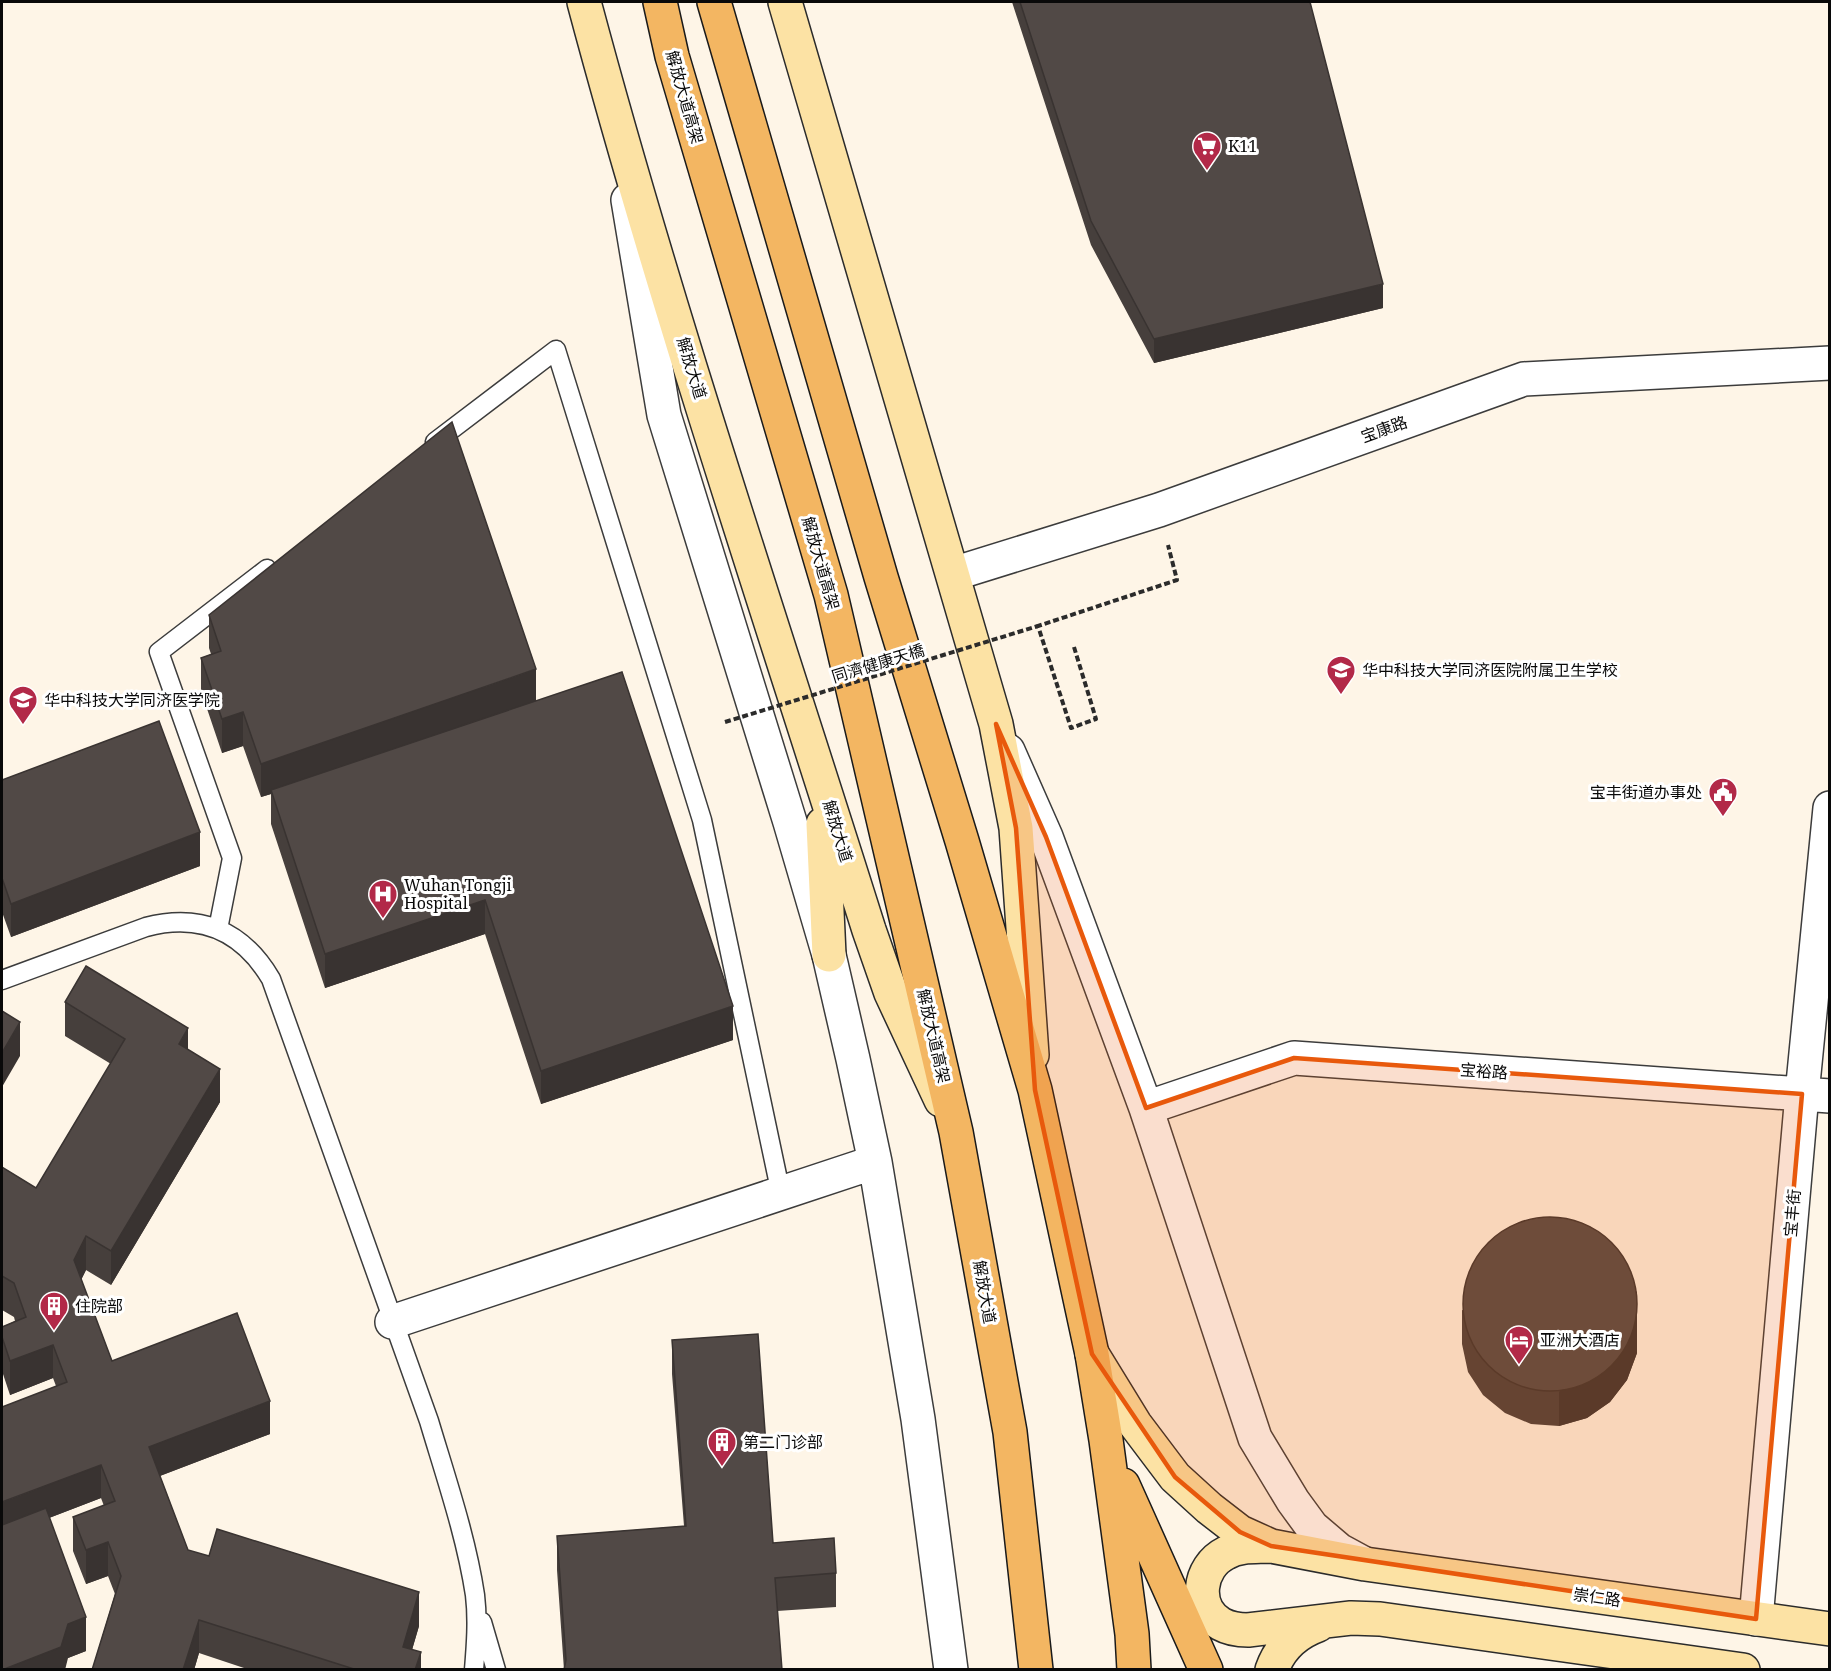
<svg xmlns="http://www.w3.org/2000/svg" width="1831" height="1671" font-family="'Noto Serif','Noto Sans SC',serif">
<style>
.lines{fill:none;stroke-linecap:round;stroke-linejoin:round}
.lane-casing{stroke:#3c3c3c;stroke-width:21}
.street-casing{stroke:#3c3c3c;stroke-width:36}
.secondary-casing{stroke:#2b2b2b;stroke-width:36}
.primary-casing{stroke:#1a1a1a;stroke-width:36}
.path{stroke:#2b2b2b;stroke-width:4;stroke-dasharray:6 3;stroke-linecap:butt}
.lane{stroke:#fff;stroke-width:18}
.street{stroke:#fff;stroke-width:33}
.secondary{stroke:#fce2a4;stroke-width:33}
.primary{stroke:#f3b662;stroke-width:33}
.path-bridge{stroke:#2b2b2b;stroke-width:4;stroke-dasharray:6 3;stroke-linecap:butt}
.wall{fill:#463f3c}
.shaded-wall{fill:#393331}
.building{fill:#514946;stroke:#393331;stroke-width:1.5}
.marked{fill:#e8590c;fill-opacity:0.2;stroke:#e8590c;stroke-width:4.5;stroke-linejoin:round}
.labels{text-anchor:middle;stroke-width:6;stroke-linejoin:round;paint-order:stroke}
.street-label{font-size:16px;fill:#090909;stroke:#fff}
.poi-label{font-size:16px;fill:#090909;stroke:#fff;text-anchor:start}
</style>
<rect width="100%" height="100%" fill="#fef5e7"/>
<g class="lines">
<g class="lane-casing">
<path id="lane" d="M435,442l121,-92 146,470 79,374
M218,929l14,-71 -73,-206 108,-83
M2,980l144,-53c54,-14 96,3 125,52l158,442c17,57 37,115 46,174 3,25 1,50 -1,75
M482,1622l14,48"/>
</g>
<g class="street-casing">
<path id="street" d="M628,200l36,215 126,407 39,133 24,104 22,103 43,257 33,251
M953,574l206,-64 365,-131 306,-16
M1008,751l38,86 100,271 109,330 38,63 19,26 27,23 24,13
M1146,1108l148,-50 536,38
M392,1322l483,-160
M1756,1619l46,-525 28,-286"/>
</g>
<g class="secondary-casing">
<path id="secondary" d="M584,2c83,311 188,620 285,928l22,63 50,107
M785,2l211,722 20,104 16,227
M823,824l6,131
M1092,1354l43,70 40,53 34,31 31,24 31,14 94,18 465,65
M1271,1546c-15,1 -31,-1 -45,7 -28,14 -33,55 -5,71 9,5 18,6 27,6l103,-12 29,1 363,51
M1272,1670c8,-23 24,-37 46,-45"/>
</g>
<g class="primary-casing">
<path id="primary" d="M660,2l12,54 159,539 125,537 54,300 26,238
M714,2l167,575 81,264 73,249 57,264 14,86 26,194 2,36
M1123,1485l83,185"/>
</g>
<path class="path" d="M1074,647l22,72 -25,9 -33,-102 139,-46 -9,-35"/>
<use href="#lane" class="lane"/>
<use href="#street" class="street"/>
<use href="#secondary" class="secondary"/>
<use href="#primary" class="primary"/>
<path class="path-bridge" d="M725,722l313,-96"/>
</g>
<path class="wall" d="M1012,2h298l73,306 -229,55 -63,-118z
M209,615l327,86 197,339 -192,64 -56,-170 -160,54 -54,-164v-30l-10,3 -18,-51 -21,7 -21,-62v-33l10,-4 -2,-6z
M2,780l198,86 -189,71 -9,-25z
M65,1002l123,47 32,53 -109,183 -25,-15 -5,10 31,81 158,73 -110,42 28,74 231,76 -7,24 9,20h-171l-51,-17 -5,17h-102l23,-76 -7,-18 -22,8 -13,-33v-34l31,-11 -3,-8 -52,20 37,133 -18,7 -66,12 54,-284 -3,-8 -43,17 -8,-24v-44l13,-6 -1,-4 -12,-7v-143l34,21 75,-124 -46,-28z
M1462,1310l175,43 -10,27 -17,22 -23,16 -28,8 -28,-2 -26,-11 -22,-18 -15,-23 -6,-28z
M672,1340l101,203 63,30v34l-59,4 5,59h-218l-7,-100v-34l127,-10 -12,-152z"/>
<path class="shaded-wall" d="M1383,284v24l-229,55v-24z
M536,669v33l-265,88v4l-10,3v-33z
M243,712v34l-21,7v-34z
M200,832v34l-189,71v-33z
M485,900v34l-160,54v-34z
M733,1006v34l-192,64v-33z
M20,1022v34l-18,31v-34z
M188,1028v34l-9,-18z
M220,1069v33l-109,183v-34z
M86,1236v34l-12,24v-34z
M1637,1291v62l-10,27 -17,22 -23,16 -28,8v-34z
M53,1345v33l-43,17v-34z
M270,1401v33l-121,46v-33z
M101,1465v33l-99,38v-34z
M108,1542v34l-22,8v-34z
M419,1592v34l-13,44 -3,-23z
M86,1617v34l-18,7 -3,12h-62l65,-46z
M199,1620v33l-5,17h-11z
M421,1652v18h-6z"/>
<path class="building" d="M1020,2h290l73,282 -229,55 -63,-118z
M452,422l84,247 -275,95 -18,-52 -21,7 -21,-61 20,-7 -12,-36z
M622,672l111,334 -192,65 -56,-171 -160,54 -54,-164z
M159,721l41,111 -189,72 -9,-26v-98z
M86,966l102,62 -9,16 41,25 -109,182 -25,-15 -12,24 38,101 125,-48 33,88 -121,46 39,103 21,6 8,-27 202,63 -16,55 18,5 -6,18h-58l-158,-50 -16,50h-91l29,-94 -13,-34 -22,8 -13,-33 42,-16 -14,-36 -99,37v-95l65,-25 -14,-37 -43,16 -8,-24v-10l24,-10 -12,-34 -12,-7v-109l34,21 89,-149 -60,-37z
M2,1011l18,11 -18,31z
M1463 1304a87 87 0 1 1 174 0a87 87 0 1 1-174 0Z
M758,1334l15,209 61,-5 2,35 -61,5 7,92h-85v-1l-12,1h-121l2,-10 -9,-124 129,-10 -14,-186z
M46,1508l40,109 -18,7 -7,23 -59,23v-145z"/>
<path class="marked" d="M996,724l50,113 100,271 148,-50 508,36 -46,525 -485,-73 -31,-14 -65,-55 -83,-123 -57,-264 -19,-262z"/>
<defs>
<g id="supermarket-pin" transform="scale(1.5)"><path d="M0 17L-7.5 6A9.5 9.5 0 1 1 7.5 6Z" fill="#b22948" stroke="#fff"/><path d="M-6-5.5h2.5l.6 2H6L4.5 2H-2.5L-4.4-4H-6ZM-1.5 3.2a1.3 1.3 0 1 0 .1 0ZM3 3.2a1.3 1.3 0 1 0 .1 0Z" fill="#fff"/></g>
<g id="school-pin" transform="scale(1.5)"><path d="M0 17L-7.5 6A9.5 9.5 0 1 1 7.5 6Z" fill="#b22948" stroke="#fff"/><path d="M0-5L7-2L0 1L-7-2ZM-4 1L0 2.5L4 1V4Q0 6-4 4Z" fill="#fff"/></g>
<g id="university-pin" transform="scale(1.5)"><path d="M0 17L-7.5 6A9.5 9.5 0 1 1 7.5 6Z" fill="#b22948" stroke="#fff"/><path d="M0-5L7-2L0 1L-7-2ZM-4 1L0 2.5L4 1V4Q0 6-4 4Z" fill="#fff"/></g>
<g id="civic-pin" transform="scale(1.5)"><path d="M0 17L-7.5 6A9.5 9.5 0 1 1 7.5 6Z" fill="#b22948" stroke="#fff"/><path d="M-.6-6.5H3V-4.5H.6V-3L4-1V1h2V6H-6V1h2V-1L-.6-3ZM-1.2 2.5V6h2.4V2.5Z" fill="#fff"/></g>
<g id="hospital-pin" transform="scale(1.5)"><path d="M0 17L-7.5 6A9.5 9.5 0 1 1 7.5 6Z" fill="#b22948" stroke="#fff"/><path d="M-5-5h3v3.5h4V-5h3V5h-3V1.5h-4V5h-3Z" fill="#fff"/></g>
<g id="building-pin" transform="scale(1.5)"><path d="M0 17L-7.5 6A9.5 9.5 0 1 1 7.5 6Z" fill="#b22948" stroke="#fff"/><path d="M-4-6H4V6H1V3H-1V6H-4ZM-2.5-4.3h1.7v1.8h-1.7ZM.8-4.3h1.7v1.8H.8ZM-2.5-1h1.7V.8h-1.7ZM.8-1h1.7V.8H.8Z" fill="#fff"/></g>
<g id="hotel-pin" transform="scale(1.5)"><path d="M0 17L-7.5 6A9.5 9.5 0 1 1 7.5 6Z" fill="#b22948" stroke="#fff"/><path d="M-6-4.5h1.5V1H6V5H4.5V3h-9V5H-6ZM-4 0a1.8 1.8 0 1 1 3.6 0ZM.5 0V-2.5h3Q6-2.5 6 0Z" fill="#fff"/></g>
</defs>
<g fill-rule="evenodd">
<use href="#supermarket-pin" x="1207" y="146"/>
<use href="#school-pin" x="1341" y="670"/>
<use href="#university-pin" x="23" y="700"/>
<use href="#civic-pin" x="1723" y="792"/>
<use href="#hospital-pin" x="383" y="894"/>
<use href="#building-pin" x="54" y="1306"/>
<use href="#hotel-pin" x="1519" y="1340"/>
<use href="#building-pin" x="722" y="1442"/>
</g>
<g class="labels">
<g class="street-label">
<text transform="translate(685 97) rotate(74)" y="6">解放大道高架</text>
<text transform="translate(692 368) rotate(73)" y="6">解放大道</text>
<text transform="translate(1384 429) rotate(-20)" y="6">宝康路</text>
<text transform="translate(821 563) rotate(74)" y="6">解放大道高架</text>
<text transform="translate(878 663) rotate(-17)" y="6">同濟健康天橋</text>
<text transform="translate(838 831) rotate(73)" y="6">解放大道</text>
<text transform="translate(934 1036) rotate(77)" y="6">解放大道高架</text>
<text transform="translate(1484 1071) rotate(4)" y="6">宝裕路</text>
<text transform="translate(1792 1213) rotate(-85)" y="6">宝丰街</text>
<text transform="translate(985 1292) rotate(80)" y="6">解放大道</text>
<text transform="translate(1597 1597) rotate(8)" y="6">崇仁路</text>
</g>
<g class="poi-label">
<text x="1228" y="152">K11</text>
<text x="1362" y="676">华中科技大学同济医院附属卫生学校</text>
<text x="44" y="706">华中科技大学同济医学院</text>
<text x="1702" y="798" text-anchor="end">宝丰街道办事处</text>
<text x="404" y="891">Wuhan Tongji<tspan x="404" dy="18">Hospital</tspan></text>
<text x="75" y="1312">住院部</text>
<text x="1540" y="1346">亚洲大酒店</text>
<text x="743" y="1448">第二门诊部</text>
</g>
</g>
<rect width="1831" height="1671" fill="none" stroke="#090909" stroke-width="6"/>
</svg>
